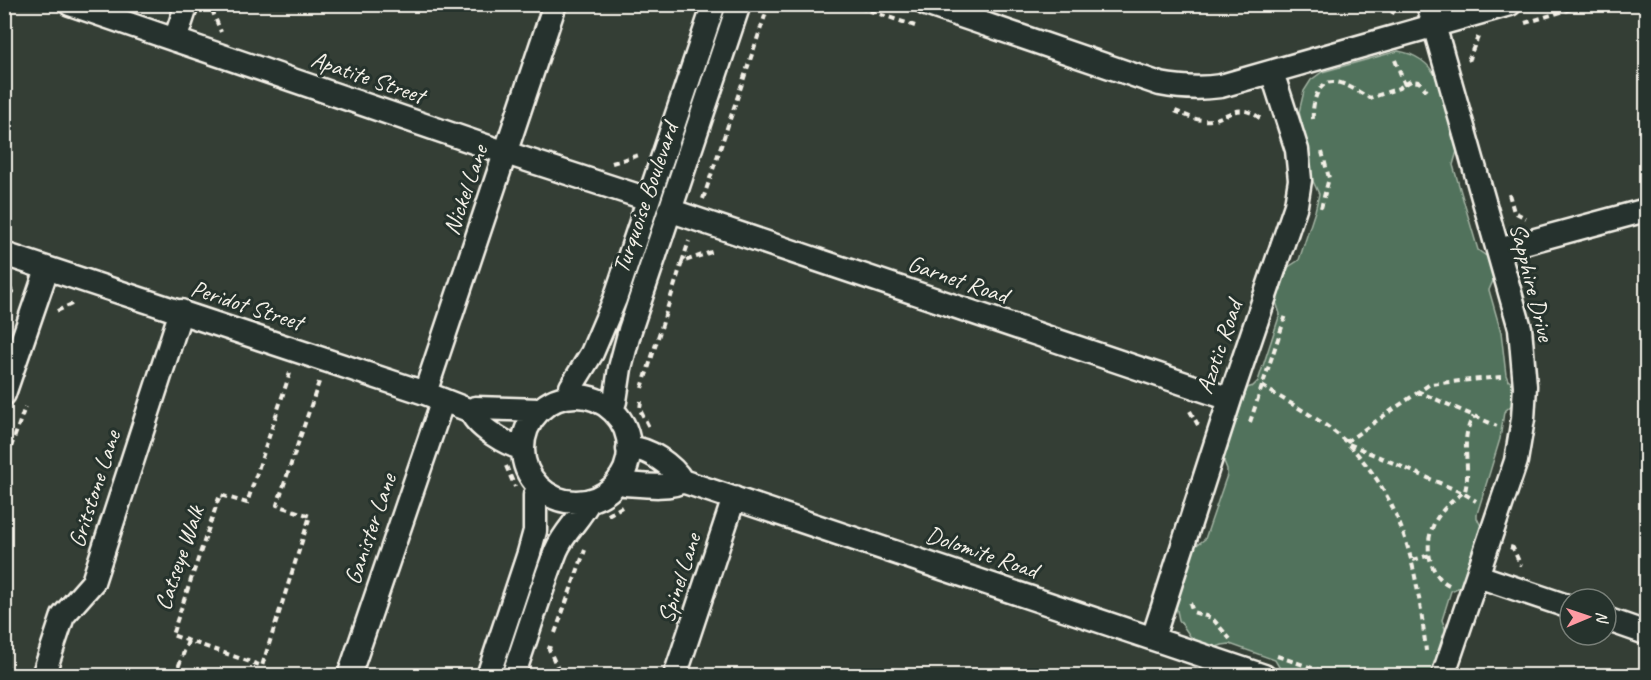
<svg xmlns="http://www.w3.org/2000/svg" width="1651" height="680" font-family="Caveat,sans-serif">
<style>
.green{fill:#51725c;stroke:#a2b2a2;stroke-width:1.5}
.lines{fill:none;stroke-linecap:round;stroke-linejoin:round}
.minor-casing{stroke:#f4f1e8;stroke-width:27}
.path{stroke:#f4f1e8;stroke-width:4;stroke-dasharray:6 4.5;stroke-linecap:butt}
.minor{stroke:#26332d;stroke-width:22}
.labels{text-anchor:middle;stroke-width:6;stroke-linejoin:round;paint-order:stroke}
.street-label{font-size:24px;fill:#f4f1e8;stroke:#26332d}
</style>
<rect width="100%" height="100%" fill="#343e35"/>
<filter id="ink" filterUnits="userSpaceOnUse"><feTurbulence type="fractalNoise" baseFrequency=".0167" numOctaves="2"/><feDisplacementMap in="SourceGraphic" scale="12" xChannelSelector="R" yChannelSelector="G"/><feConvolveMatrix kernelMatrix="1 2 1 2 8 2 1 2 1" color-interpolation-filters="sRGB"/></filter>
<g filter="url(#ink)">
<path class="green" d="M1398,51c18,3 30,11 39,27l20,73 -4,14 25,85 11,8 6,18 -6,14 12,42 5,43 2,5 6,5v18l-10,9 -4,27 -23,75v4l5,10 -20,58 -11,5 -9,29 4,11 -14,44 -110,1 -13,-5 -11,4 -16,-3 -7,-12 -45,-16 -8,1 -8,3 -14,-5 -10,-7 -11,-16 -3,-14 18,-59 11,-8 22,-64v-6l-4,-10 24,-71 6,-2 5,-5 22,-67 -4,-12 11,-34 12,-8 16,-49 4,-17 -7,-15 -3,-27 -10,-40 5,-21 7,-11 11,-8z"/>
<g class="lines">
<g class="minor-casing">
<path id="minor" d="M70,4l436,149 142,46
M926,4l234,80c21,4 40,5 61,2l289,-82
M1428,4l92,324 5,58 -2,33 -7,42 -73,215
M175,40l12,-36
M669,210l561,189
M1498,250l148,-40
M4,254l421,139 46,18 4,-3 65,2
M425,393l130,-389
M4,394l43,-125
M571,396v-9l21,-34 23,-54 99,-295
M523 449a53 53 0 1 1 106 0a53 53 0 1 1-106 0Z
M612,410l3,-9 5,-33 10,-38 109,-326
M471,411c4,15 37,35 52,37
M628,449c18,-4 46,18 54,32l582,195
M620,478l5,6c15,1 46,5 57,-3
M1478,576l92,31
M1606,619l40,14
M1153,638l77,-239 66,-194 4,-25 -3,-30 -25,-78
M43,676l20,-60 30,-34 88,-271
M349,676l94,-276
M488,676l41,-123 6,-22v-36l4,-7
M513,676c15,-42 27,-84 43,-125 8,-19 24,-32 33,-50
M675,676l59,-178"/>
</g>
<path class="path" d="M850,4l65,22
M212,10l9,22
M1392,14l5,-10
M1525,23l63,-19
M1395,60l10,25
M1470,61l-1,-3 9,-21
M1175,111c9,3 19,9 28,9 23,3 32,-22 58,-1
M1313,119c-1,-13 3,-39 22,-37 11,1 25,11 35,16l29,-10 12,-7 8,1 8,9
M612,163l27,-8
M1509,194l5,18 12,6
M703,199l66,-195
M1321,208l8,-30 -7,-26
M682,262l7,-21
M6,279l7,15
M57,311l17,-8
M290,373l-43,130 -27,-8 -48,140 90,31 48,-150 -33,-11 42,-123
M1262,386c28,18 60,33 84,56 60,60 71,129 80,209
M642,388l40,-126 32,-11
M1417,391l80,35
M641,401l-1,9 9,17
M1190,411l8,14
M1250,422l36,-107
M1346,442l84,-58 71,-7
M1349,444l114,49 13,8
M506,466l9,21
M4,467l21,-60
M608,515l14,-8
M1510,547l3,1 8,18
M1413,560l17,-5
M1449,585c-20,-10 -25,-39 -16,-59 6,-15 20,-26 32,-35 7,-26 -7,-52 9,-75
M1190,603l3,9 19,6 18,21
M555,633l30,-83
M550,646l-1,3 12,27
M1277,656l59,20
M175,676l13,-35"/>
<use href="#minor" class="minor"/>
</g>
</g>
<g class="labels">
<g class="street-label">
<text transform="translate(368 77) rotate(19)" y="8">Apatite Street</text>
<text transform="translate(465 190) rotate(-71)" y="8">Nickel Lane</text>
<text transform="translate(645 198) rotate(-71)" y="8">Turquoise Boulevard</text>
<text transform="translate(958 279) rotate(19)" y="8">Garnet Road</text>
<text transform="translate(1532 282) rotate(76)" y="8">Sapphire Drive</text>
<text transform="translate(247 305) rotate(18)" y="8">Peridot Street</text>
<text transform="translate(1219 347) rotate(-71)" y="8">Azotic Road</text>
<text transform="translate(94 489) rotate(-72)" y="8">Gritstone Lane</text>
<text transform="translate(370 529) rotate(-71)" y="8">Ganister Lane</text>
<text transform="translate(982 552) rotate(19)" y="8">Dolomite Road</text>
<text transform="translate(179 558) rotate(-71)" y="8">Catseye Walk</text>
<text transform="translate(679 578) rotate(-72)" y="8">Spinel Lane</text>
</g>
</g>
<rect width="1651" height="680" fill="none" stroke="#26332d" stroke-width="24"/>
<rect x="12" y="12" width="1627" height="656" fill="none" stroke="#f4f1e8" stroke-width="2" filter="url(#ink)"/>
<g transform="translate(1588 617) rotate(88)"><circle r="28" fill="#26332d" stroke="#787f78" stroke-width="1.5"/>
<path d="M0-4.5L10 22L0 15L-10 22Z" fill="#ff9aa2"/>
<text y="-9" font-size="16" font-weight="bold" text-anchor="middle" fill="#f4f1e8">N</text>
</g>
</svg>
